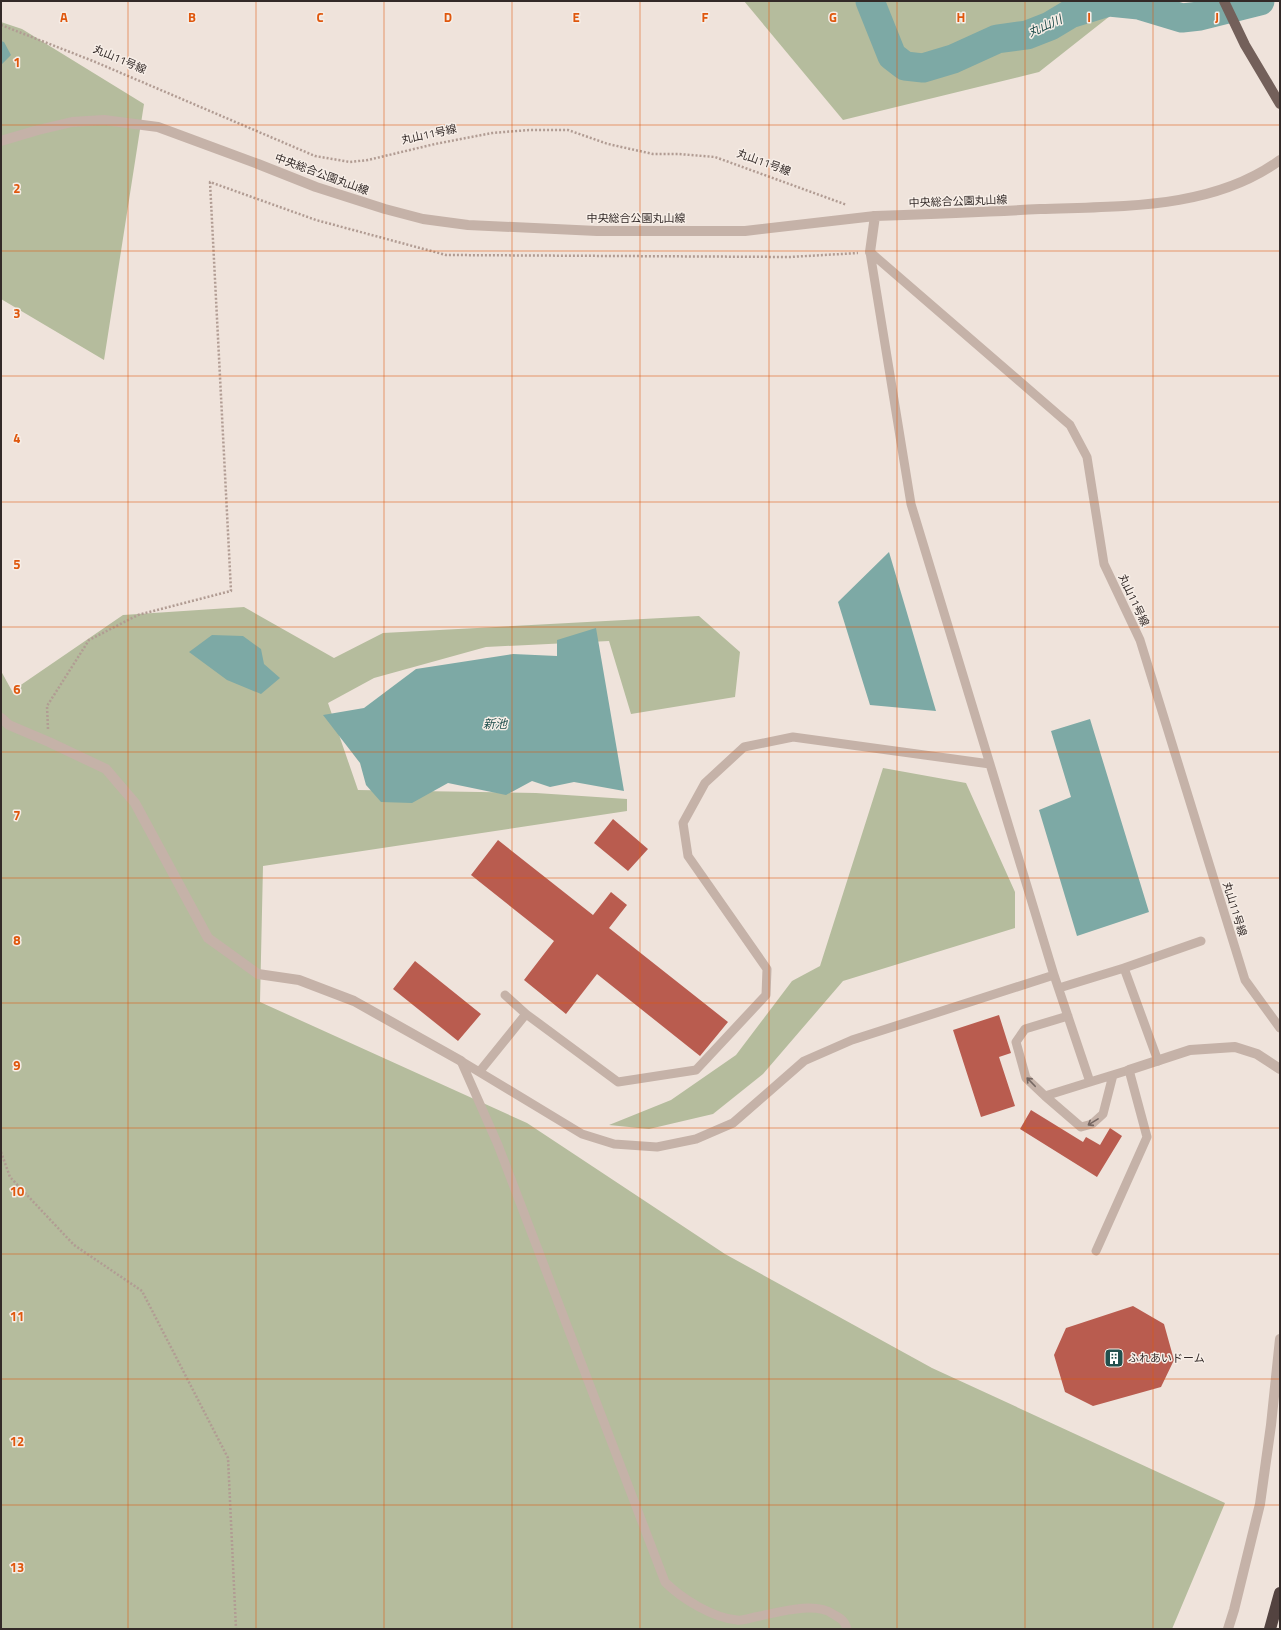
<svg xmlns="http://www.w3.org/2000/svg" width="1281" height="1630" font-family="'Titillium Web','Noto Sans JP',sans-serif">
<style>
.green{fill:#b5bc9d}
.water{fill:#7da9a5}
.lines{fill:none;stroke-linecap:round;stroke-linejoin:round}
.river{stroke:#7da9a5;stroke-width:29}
.building{fill:#b95c4f}
.path{stroke:#b19c93;stroke-width:2.5;stroke-dasharray:2 2;stroke-linecap:butt}
.service{stroke:#c5b2a8;stroke-width:9}
.minor{stroke:#c5b2a8;stroke-width:10}
.tertiary{stroke:#c5b2a8;stroke-width:10}
.primary{stroke:#73605a;stroke-width:10}
.motorway{stroke:#534340;stroke-width:12}
.oneway{stroke:#756762}
.grid{fill:none;stroke:#df570d;stroke-width:1;stroke-opacity:0.55}
.labels{text-anchor:middle;stroke-width:3;stroke-linejoin:round;paint-order:stroke}
.street-label{font-size:11px;fill:#332a28;stroke:#f7eee7}
.poi-label{font-size:11px;fill:#332a28;stroke:#f7eee7;text-anchor:start}
.water-label{font-size:12px;font-style:italic;fill:#22504e;stroke:#f7eee7}
.grid-label{font-size:13px;text-anchor:middle;font-weight:bold;fill:#df570d;stroke:#f7eee7;stroke-width:3;stroke-linejoin:round;paint-order:stroke}
</style>
<rect width="100%" height="100%" fill="#efe3db"/>
<path class="green" d="M744,1h385l-90,71 -196,48z
M1,22l21,7 122,75 -40,256 -103,-61z
M244,607l90,51 49,-25 316,-17 41,36 -5,45 -104,17 -22,-73 -123,6 -112,31 -46,25 30,87 178,3 91,6v12l-364,55 -3,136 267,121 198,131 207,114 293,135 -53,126h-1171v-958l11,20 111,-76z
M883,768l83,15 49,109v36l-172,53 -80,93 -50,40 -64,15 -40,-4 62,-25 65,-45 56,-74 28,-15z"/>
<path class="water" d="M1,41l3,1 7,13 -10,10z
M889,552l47,159 -66,-6 -32,-103z
M596,628l28,163 -50,-9 -24,5 -18,-6 -26,14 -58,-12 -36,20 -31,-1 -15,-17 -6,-22 -37,-48 41,-7 52,-39 97,-15 44,2v-16z
M212,635l31,1 18,13 3,15 16,14 -19,16 -34,-14 -38,-28z
M1090,719l59,193 -72,24 -38,-126 32,-13 -20,-66z"/>
<g class="lines">
<path class="river" d="M870,1l22,55 13,10 18,2 30,-9 44,-20 30,-4 23,-9 20,-12 39,-12 30,3 43,13 18,-2 60,-15"/>
</g>
<path class="building" d="M613,819l35,30 -20,22 -34,-28z
M498,840l95,75 18,-23 16,13 -18,23 119,94 -28,34 -103,-82 -31,40 -42,-34 30,-39 -83,-66z
M415,961l66,53 -23,27 -65,-52z
M999,1015l12,38 -12,4 16,49 -34,11 -28,-87z
M1031,1110l52,32 3,-5 14,8 10,-17 12,8 -25,41 -77,-48z
M1133,1306l31,18 10,36 -13,27 -68,19 -28,-14 -11,-37 12,-27z"/>
<g class="lines">
<path class="path" d="M1,25l92,36 222,95 35,6 18,-2 67,-16 57,-11 37,-3h39l40,14 45,10h26l36,3 132,48
M48,729l-1,-23 42,-66 49,-25 93,-24 -21,-409 106,38 130,35 344,2 68,-4
M1,1152l9,25 64,68 68,46 86,167 8,171"/>
<path class="service" d="M870,252l41,252 143,471 36,107 39,-12 18,67 -51,114
M870,252l200,173 17,32 17,107 36,76 105,340 35,48
M1124,968l34,93
M1059,988l65,-20 77,-27
M505,995l21,19 92,68 78,-12 70,-75 1,-26 -79,-113 -5,-33 22,-40 39,-36 49,-10 197,27
M1068,1016l-43,13 -9,13 10,36 19,18 45,-14
M461,1061l37,84 167,437c17,17 48,36 72,38 6,1 13,-2 18,-3 22,-4 59,-16 78,-3 8,5 11,5 14,15
M461,1061l121,73 32,10 43,3 39,-8 37,-16 71,-62 48,-21 202,-65
M480,1071l46,-57
M1045,1096l36,31 11,-3 11,-10 10,-39"/>
<path class="minor" d="M870,252l5,-36c55,-2 110,-4 165,-7 80,-3 172,1 240,-49
M1,718l8,7 40,17 57,27 29,34 73,135 50,36 41,6 55,21 107,60
M1129,1070l61,-20 45,-3 22,7 23,15
M1228,1629l6,-19 26,-106 11,-79 9,-86"/>
<path class="tertiary" d="M1,141l37,-11 34,-8 32,-2 54,7 100,37 58,23 69,22 38,10 45,6 129,6h148l130,-15"/>
<path class="primary" d="M1224,1l21,44 35,59"/>
<path class="motorway" d="M1270,1629l10,-36"/>
</g>
<defs><path id="oneway-shaft" d="M-6 0H5M1.5-3L5.5 0L1.5 3" fill="none" stroke-width="1.6" stroke-linecap="round" stroke-linejoin="round"/></defs>
<g class="oneway">
<use href="#oneway-shaft" transform="translate(1031 1082) rotate(-134)"/>
<use href="#oneway-shaft" transform="translate(1093 1122) rotate(148)"/>
</g>
<path class="grid" d="M128,1v1628M256,1v1628M384,1v1628M512,1v1628M640,1v1628M769,1v1628M897,1v1628M1025,1v1628M1153,1v1628M1,125h1279M1,251h1279M1,376h1279M1,502h1279M1,627h1279M1,752h1279M1,878h1279M1,1003h1279M1,1128h1279M1,1254h1279M1,1379h1279M1,1505h1279"/>
<defs>
<g id="building-square" transform="scale(1)"><rect x="-9" y="-9" width="18" height="18" rx="4" fill="#22504e" stroke="#f7eee7"/><path d="M-4-6H4V6H1V3H-1V6H-4ZM-2.5-4.3h1.7v1.8h-1.7ZM.8-4.3h1.7v1.8H.8ZM-2.5-1h1.7V.8h-1.7ZM.8-1h1.7V.8H.8Z" fill="#fff"/></g>
</defs>
<g fill-rule="evenodd">
<use href="#building-square" x="1114" y="1358"/>
</g>
<g class="labels">
<g class="street-label">
<text transform="translate(120 59) rotate(23)" y="4">丸山11号線</text>
<text transform="translate(429 134) rotate(-12)" y="4">丸山11号線</text>
<text transform="translate(764 162) rotate(20)" y="4">丸山11号線</text>
<text transform="translate(322 174) rotate(20)" y="4">中央総合公園丸山線</text>
<text transform="translate(958 201) rotate(-2)" y="4">中央総合公園丸山線</text>
<text x="636" y="222">中央総合公園丸山線</text>
<text transform="translate(1134 600) rotate(65)" y="4">丸山11号線</text>
<text transform="translate(1235 909) rotate(73)" y="4">丸山11号線</text>
</g>
<g class="poi-label">
<text x="1128" y="1362">ふれあいドーム</text>
</g>
<g class="water-label">
<text transform="translate(1045 26) rotate(-24)" y="4">丸山川</text>
<text x="495" y="728">新池</text>
</g>
</g>
<g class="grid-label">
<text x="64" y="22">A</text>
<text x="192" y="22">B</text>
<text x="320" y="22">C</text>
<text x="448" y="22">D</text>
<text x="576" y="22">E</text>
<text x="705" y="22">F</text>
<text x="833" y="22">G</text>
<text x="961" y="22">H</text>
<text x="1089" y="22">I</text>
<text x="1217" y="22">J</text>
<text x="17" y="67">1</text>
<text x="17" y="193">2</text>
<text x="17" y="318">3</text>
<text x="17" y="443">4</text>
<text x="17" y="569">5</text>
<text x="17" y="694">6</text>
<text x="17" y="820">7</text>
<text x="17" y="945">8</text>
<text x="17" y="1070">9</text>
<text x="17" y="1196">10</text>
<text x="17" y="1321">11</text>
<text x="17" y="1446">12</text>
<text x="17" y="1572">13</text>
</g>
<rect width="1281" height="1630" fill="none" stroke="#332a28" stroke-width="4"/>
</svg>
